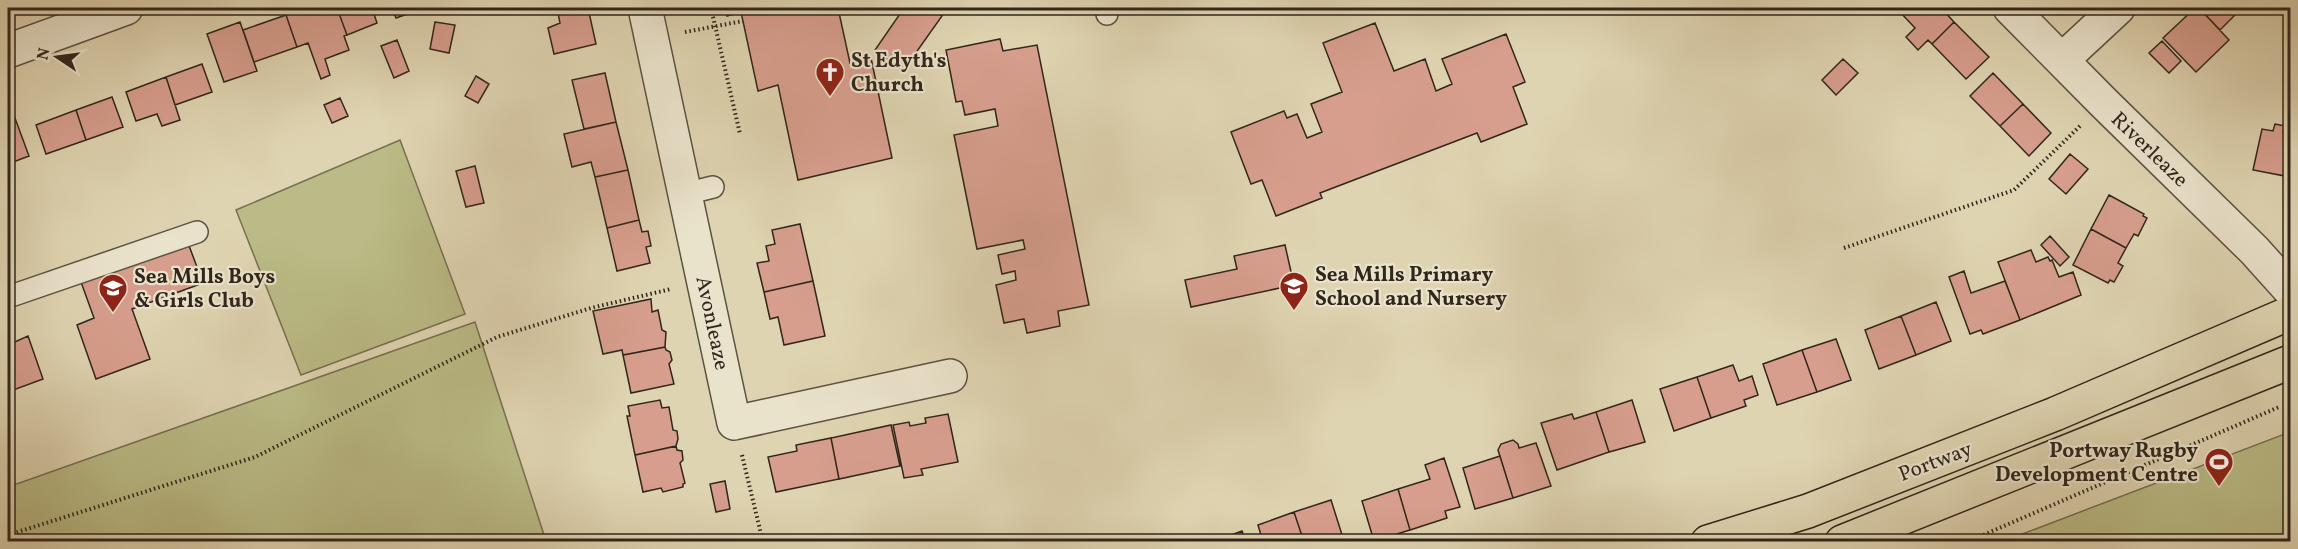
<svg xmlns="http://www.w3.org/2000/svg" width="2298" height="549" font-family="Vollkorn,serif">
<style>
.green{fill:#babb86;stroke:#767050;stroke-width:1.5}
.building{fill:#d79e8d;stroke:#31261b;stroke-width:1.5}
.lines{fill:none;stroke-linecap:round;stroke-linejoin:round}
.service-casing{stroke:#5c5240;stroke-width:24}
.minor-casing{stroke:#5c5240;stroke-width:36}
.trunk-casing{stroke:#31261b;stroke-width:36}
.path{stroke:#31261b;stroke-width:4;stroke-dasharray:1.5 3;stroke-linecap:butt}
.service{stroke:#eae3cc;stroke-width:21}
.minor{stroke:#eae3cc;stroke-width:33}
.trunk{stroke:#dfd4b1;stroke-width:33}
.labels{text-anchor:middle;stroke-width:4.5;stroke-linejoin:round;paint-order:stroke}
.poi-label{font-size:21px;font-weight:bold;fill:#31261b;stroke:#eae3cc;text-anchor:start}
.street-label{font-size:21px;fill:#31261b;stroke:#eae3cc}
</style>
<rect width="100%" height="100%" fill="#dfd4b1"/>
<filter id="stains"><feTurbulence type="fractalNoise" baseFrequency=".00333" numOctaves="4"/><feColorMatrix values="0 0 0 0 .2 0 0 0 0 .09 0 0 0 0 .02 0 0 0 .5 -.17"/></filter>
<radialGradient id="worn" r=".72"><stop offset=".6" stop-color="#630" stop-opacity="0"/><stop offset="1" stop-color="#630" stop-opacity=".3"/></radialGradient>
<path class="green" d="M400,140l65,174 -164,61 -65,-165z
M475,322l71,219h-538v-54z
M2290,432v109h-286z"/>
<path class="building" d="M306,8h31l10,27 -3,1 5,14 -24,9 5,16 -9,4 -13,-36 -11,4 -11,-32z
M337,8h35l5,15 -30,12z
M392,8h33l-29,10z
M557,8h31l8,36 -42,10 -6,-26 12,-5z
M725,8h113l12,55 21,-5 21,100 -94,22 -20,-95 -20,6 -17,-79 -14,4z
M904,8h27l11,8 -39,55 -28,-21z
M1901,8h43l-2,1 12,13 -22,22 -4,-4 -10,10 -12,-13 9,-9 -17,-18z
M2195,8h4l30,32 -33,32 -33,-34z
M2199,8h43l-22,22z
M286,15l11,32 -43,15 -11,-32z
M240,22l17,49 -33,11 -17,-48z
M435,22l20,3 -6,28 -19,-4z
M1954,22l35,35 -23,22 -34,-35z
M1375,23l19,48 31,-12 11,32 16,-7 -10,-25 64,-25 19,48 -12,5 14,37 -46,18 -4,-9 -157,60 2,5 -46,18 -14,-36 -11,4 -20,-52 53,-21 3,7 10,-4 10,24 15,-6 -11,-28 31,-12 -19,-49z
M1000,39l3,12 34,-6 52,260 -31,6 2,15 -33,7 -3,-14 -20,4 -8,-38 20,-5 -1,-9 -13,3 -4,-19 27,-6 -2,-9 -46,9 -23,-114 44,-9 -3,-17 -30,6 -3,-14 -6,1 -10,-52z
M397,40l12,31 -15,7 -13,-32z
M2162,41l19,20 -12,12 -20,-20z
M1843,59l15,14 -22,22 -14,-15z
M202,64l10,28 -37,13 -9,-28z
M605,73l11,49 -32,7 -12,-49z
M1993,73l30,31 -23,22 -30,-30z
M476,76l13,8 -11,19 -13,-7z
M166,77l14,43 -18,6 -5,-12 -21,7 -10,-29z
M112,97l11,30 -37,13 -10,-30z
M340,98l8,18 -16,7 -8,-18z
M2023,104l28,29 -22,23 -29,-30z
M12,110l17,46 -21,8v-53z
M76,110l10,30 -40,14 -10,-29z
M616,122l12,48 -33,7 -4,-15 -19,5 -8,-33z
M2275,124l10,2 -2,7 7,2v42l-37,-7 9,-41 11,2z
M2070,154l18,15 -22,25 -17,-15z
M475,166l9,37 -18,4 -10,-36z
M628,170l11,50 -32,8 -12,-51z
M2109,195l35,19 -1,2 4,2 -9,18 -4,-2 -8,14 -35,-19z
M639,220l3,12 6,-1 3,15 -5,1 4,16 -33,8 -10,-43z
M800,224l13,57 -49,11 -7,-29 12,-2 -3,-15 9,-2 -3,-14z
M2091,229l35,19 -8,15 5,3 -9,16 -4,-2 -2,3 -35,-18z
M2050,236l19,21 -9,9 -19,-21z
M188,243l15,40 -71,26 18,50 -54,20 -19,-54 17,-7 -13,-36z
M1285,245l9,40 -103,22 -6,-27 52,-11 -3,-13z
M2031,250l5,12 12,-5 2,4 2,-1 7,17 14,-5 8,23 -61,25 -22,-58z
M1964,271l7,22 34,-12 15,39 -37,14 -2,-4 -11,4 -21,-57z
M813,281l12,55 -41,9 -6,-28 -8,2 -6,-27z
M651,299l1,13 6,-2 4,20 4,2 -1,15 -42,8 -1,-5 -19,4 -10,-43z
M1936,302l15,39 -35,14 -15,-39z
M1901,316l15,39 -37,14 -14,-39z
M28,336l15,43 -35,13v-47z
M1836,339l15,41 -34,12 -15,-42z
M665,347l1,3 4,2 2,8 -3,4 5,20 -43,9 -8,-38z
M1802,350l15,42 -40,13 -14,-41z
M1733,365l6,16 13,-5 6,19 -14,5 2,6 -35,12 -14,-41z
M1697,377l14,41 -37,13 -14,-42z
M660,400l2,8 7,-1 4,23 4,1 1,8 -2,7 -41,9 -8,-39h3l-2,-10z
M1632,400l13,42 -36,10 -13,-40z
M1596,412l13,40 -52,18 -16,-47 31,-9 2,5z
M948,414l10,48 -37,7 2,6 -19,3 -11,-53 16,-3 1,4 16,-3 -1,-5z
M891,425l9,41 -61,13 -8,-41z
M831,438l8,41 -63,13 -8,-35 29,-6 -1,-6z
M1513,440l5,4 1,4 17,-5 15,43 -38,12 -15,-48 3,-6z
M676,446l1,4 5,1 1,9 -3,3 5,20 -2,1v3l-20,5 -2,-4 -18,4 -8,-37z
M1500,456l13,42 -38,11 -12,-41z
M1444,458l16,49 -15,4 2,7 -37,12 -12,-41 32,-10 -5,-14z
M725,481l5,28 -14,3 -6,-28z
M1398,489l12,41 -36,11 -12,-40z
M1331,500l13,41 -40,1 -10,-30z
M1294,512l10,30h-41l-5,-17z
M1242,531l4,11h-34z"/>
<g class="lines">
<g class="service-casing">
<path id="service" d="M1107,8v6
M685,194l28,-7
M8,297l189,-65"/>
</g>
<g class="minor-casing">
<path id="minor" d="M645,8l89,415 216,-47
M2010,8l94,95 150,147 36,40
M8,51l118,-43
M2062,60l56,-52"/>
</g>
<g class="trunk-casing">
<path id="trunk" d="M1708,542l100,-31 247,-97 235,-101
M1842,542l448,-180"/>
</g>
<path class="path" d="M711,8l29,126
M685,32l58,-11
M1844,248l170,-58 66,-64
M742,455l21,87
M8,535l247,-78 242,-120 94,-29 80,-19
M1967,542l312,-135"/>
<use href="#service" class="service"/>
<use href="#minor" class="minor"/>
<use href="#trunk" class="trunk"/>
</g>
<defs>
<g id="church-pin" transform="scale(1.5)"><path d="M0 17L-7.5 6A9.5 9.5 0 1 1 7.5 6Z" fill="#8f2418" stroke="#eae3cc"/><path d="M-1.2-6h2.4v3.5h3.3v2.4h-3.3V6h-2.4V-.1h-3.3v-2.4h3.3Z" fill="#fff"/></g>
<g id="school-pin" transform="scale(1.5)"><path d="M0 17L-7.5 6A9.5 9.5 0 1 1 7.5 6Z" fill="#8f2418" stroke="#eae3cc"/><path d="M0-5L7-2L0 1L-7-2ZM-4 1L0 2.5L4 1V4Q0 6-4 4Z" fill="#fff"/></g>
<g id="stadium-pin" transform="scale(1.5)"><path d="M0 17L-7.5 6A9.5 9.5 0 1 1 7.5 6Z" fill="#8f2418" stroke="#eae3cc"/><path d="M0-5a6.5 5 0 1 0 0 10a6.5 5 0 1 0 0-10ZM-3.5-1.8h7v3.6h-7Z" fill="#fff"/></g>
</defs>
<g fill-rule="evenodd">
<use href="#church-pin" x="830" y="72"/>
<use href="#school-pin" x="1294" y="286"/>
<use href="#school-pin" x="113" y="288"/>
<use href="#stadium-pin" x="2219" y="462"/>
</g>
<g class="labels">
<g class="poi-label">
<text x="851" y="67">St Edyth's<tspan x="851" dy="24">Church</tspan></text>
<text x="1315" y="281">Sea Mills Primary<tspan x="1315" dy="24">School and Nursery</tspan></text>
<text x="134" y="283">Sea Mills Boys<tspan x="134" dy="24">&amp; Girls Club</tspan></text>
<text x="2198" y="457" text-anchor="end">Portway Rugby<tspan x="2198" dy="24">Development Centre</tspan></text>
</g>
<g class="street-label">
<text transform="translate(2150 149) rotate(44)" y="7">Riverleaze</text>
<text transform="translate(713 323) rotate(78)" y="7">Avonleaze</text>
<text transform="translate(1935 461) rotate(-21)" y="7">Portway</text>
</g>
</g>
<rect width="2298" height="549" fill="none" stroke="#dfd4b1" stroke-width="30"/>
<rect x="9" y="9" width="2280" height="531" fill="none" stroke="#31261b" stroke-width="3"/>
<rect x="15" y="15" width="2268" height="519" fill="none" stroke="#31261b" stroke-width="1.5"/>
<g transform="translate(57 57) rotate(283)" stroke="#eae3cc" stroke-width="4.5" paint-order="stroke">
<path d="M0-4.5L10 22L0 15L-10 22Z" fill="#31261b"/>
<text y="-9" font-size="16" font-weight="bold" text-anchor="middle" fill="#31261b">N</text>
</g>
<rect width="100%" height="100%" filter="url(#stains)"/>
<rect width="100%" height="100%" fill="url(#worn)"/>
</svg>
